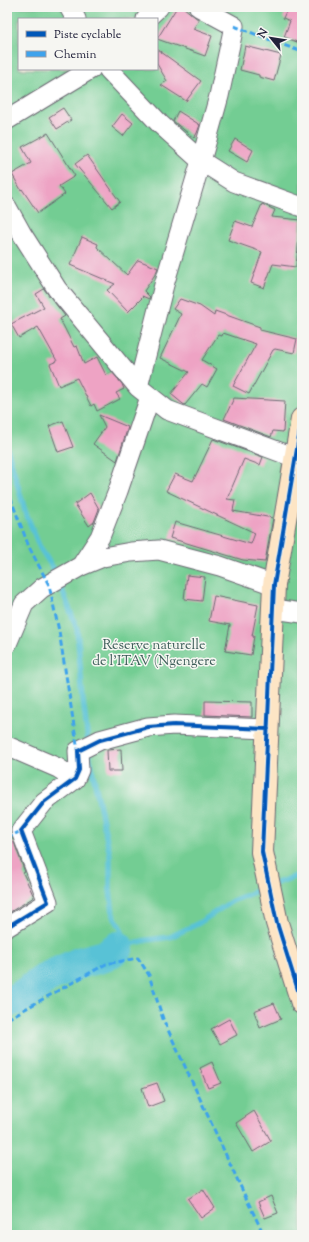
<svg xmlns="http://www.w3.org/2000/svg" width="309" height="1242" font-family="'Sorts Mill Goudy',serif">
<style>
.green{fill:#73cd93;stroke:#4a7867;fill-rule:evenodd}
.lines{fill:none;stroke-linecap:round;stroke-linejoin:round}
.stream{stroke:#59c2d6;stroke-width:5.5}
.river{stroke:#59c2d6;stroke-width:32}
.building{fill:#eea3c4}
.street-casing{stroke:#6b6771;stroke-width:21}
.secondary-casing{stroke:#6b6771;stroke-width:24}
.street{stroke:#fff;stroke-width:19}
.secondary{stroke:#fde5c5;stroke-width:22}
.quiet{stroke:#3ea2ec;stroke-width:3;stroke-dasharray:6 3;stroke-linecap:butt}
.cycleway-casing{stroke:#f6f6f2;stroke-width:6}
.cycleway{stroke:#0057b8;stroke-width:4}
.labels{text-anchor:middle;stroke-width:3;stroke-linejoin:round;paint-order:stroke}
.park-label{font-size:14px;fill:#3e5e5a;stroke:#f6f6f2}
</style>
<rect width="100%" height="100%" fill="#f6f6f2"/>
<filter id="ink" filterUnits="userSpaceOnUse"><feTurbulence type="fractalNoise" baseFrequency=".025" numOctaves="2"/><feDisplacementMap in="SourceGraphic" scale="8" xChannelSelector="R" yChannelSelector="G"/><feConvolveMatrix kernelMatrix="1 2 1 2 8 2 1 2 1" color-interpolation-filters="sRGB"/></filter>
<filter id="wash" filterUnits="userSpaceOnUse"><feTurbulence type="fractalNoise" baseFrequency=".012" numOctaves="4" result="noise"/><feDisplacementMap in="SourceGraphic" scale="16" xChannelSelector="R" yChannelSelector="G"/><feGaussianBlur stdDeviation="0.9" result="paint"/><feColorMatrix in="noise" values="0 0 0 0 0 0 0 0 0 0 0 0 0 0 0 0 0 1.4 0 .05"/><feComposite in="paint" operator="in"/></filter>
<g filter="url(#wash)">
<rect width="100%" height="100%" fill="#f3e8d6"/>
<path class="green" d="M7,7h295v1228h-295zM19,19h138v50h-138z"/>
<g class="lines">
<path class="stream" d="M7,448l18,63 15,37 15,23
M61,587l16,42 6,71 7,59 20,96v35l3,24 9,17 -4,16 29,-7 23,-3 29,-14 33,-22 24,-10
M274,884l28,-10"/>
<path class="river" d="M7,1002l12,-4 29,-21 31,-14 26,-7 13,-9"/>
</g>
<g id="blocks">
<path class="building" d="M177,7h6l16,13 -6,9 19,7 -7,20 -48,-17z
M288,7h14v37l-18,-7 6,-16 -7,-3z
M245,46l36,9 -7,26 -15,-4v-2l-19,-5z
M157,49l44,32 -15,20 -25,-16 6,-4 -10,-17z
M63,108l8,12 -14,9 -8,-12z
M178,111l22,14 -3,8 -3,5 -21,-17z
M122,114l11,9 -10,13 -11,-9z
M48,133l27,43 -16,10 6,8 -27,19 -16,-24 -1,1 -9,-16 19,-11 -9,-16z
M235,139l18,11 -6,12 -19,-11z
M87,155l33,47 -8,6 -37,-44z
M262,204l13,6 -3,7 29,3 -5,47 -23,-3 -9,24 -13,-5 11,-31 -34,-12 7,-19 17,6z
M82,237l16,7 -1,3 30,28 11,-15 20,8 -2,5 -12,18 6,6 -1,2 -7,-3 1,1 -15,15 -21,-22 8,-6 -45,-19z
M44,289l21,27 -5,3 14,28 3,-1 7,18 13,-7 9,18 6,-3 10,12 2,5 -8,4 4,6 -23,12 -3,-7 -3,2 -14,-28 -18,8 -9,-22 7,-3 -19,-34 -19,11 -8,-14 33,-17 -8,-13z
M180,299l20,7 14,10 1,-5 45,16v3l37,9 -3,14 -19,-4 -2,1 -24,44 -16,-8 23,-42 -33,-11 -1,3 -4,-1 -16,25 15,9 -10,18 -5,-3 -17,21 -2,-1 -12,-10 18,-22 -29,-14 21,-44 -8,-5z
M234,398l51,3 -2,31 -10,-1 -2,6 -47,-18z
M99,415l29,12 -11,34 -24,-17 12,-17z
M63,421l10,26 -15,5 -9,-26z
M213,439l50,18 -3,8 -16,-6 -17,40 8,1 -2,11 40,7 -8,44 -22,-2 -73,-22 5,-16 76,22 4,-11 -89,-42 9,-17 18,7z
M90,493l9,16 -5,13 -5,4 -14,-22z
M187,575l18,2 -3,24 -18,-2z
M214,596l44,9 -6,31h2l-3,19 -26,-4 5,-26 -21,-4z
M205,701l47,1v15l-47,-2z
M121,749l1,22h-14l-1,-21z
M14,842l11,30 -2,1 11,24 -27,17v-70l1,1z
M274,1003l7,16 -21,9 -6,-17z
M229,1019l8,16 -17,9 -9,-15z
M212,1062l9,21 -13,5 -8,-20z
M157,1083l7,18 -16,6 -6,-19z
M254,1111l17,30 -18,11 -17,-29z
M203,1189l12,19 -14,10 -13,-19z
M271,1196l7,17 -13,5 -7,-16z"/>
</g>
</g>
<g filter="url(#ink)">
<use href="#blocks" fill-opacity="0" stroke="#6b6771" stroke-width="1"/>
<g class="lines">
<g class="street-casing">
<path id="street" d="M69,7l7,12
M146,19l13,-12
M108,69l52,55 41,37 33,21 68,25
M7,120l84,-51
M7,207l15,27 35,55 81,98 29,23 129,48
M138,387l26,-102 37,-124 18,-65 15,-70 -35,-19
M81,566l19,-29 18,-46 32,-94
M274,609l28,4
M7,644l17,-40 18,-16 39,-22 22,-9 28,-5 28,-2 61,16 54,19
M7,746l51,22 17,11
M7,927l41,-25 -27,-71 23,-29 31,-23 4,-9 -1,-19 22,-11 48,-13 26,-2 94,4"/>
</g>
<g class="secondary-casing">
<path id="secondary" d="M302,419l-28,166 -12,267 15,71 25,80"/>
</g>
<use href="#street" class="street"/>
<use href="#secondary" class="secondary"/>
<path class="quiet" d="M234,26l68,26
M7,489l22,58 20,38 10,46 19,120
M7,838l14,-7
M7,1019l99,-55 32,-6 11,17 14,44 82,177 19,39"/>
<g class="cycleway-casing">
<path id="cycleway" d="M302,419l-28,166 -12,267 15,71 25,80
M7,927l41,-25 -27,-71 23,-29 31,-23 4,-9 -1,-19 22,-11 48,-13 26,-2 94,4"/>
</g>
<use href="#cycleway" class="cycleway"/>
</g>
</g>
<g class="labels">
<g class="park-label">
<text x="154" y="649">Réserve naturelle<tspan x="154" dy="16">de l'ITAV (Ngengere</tspan></text>
</g>
</g>
<rect width="309" height="1242" fill="none" stroke="#f6f6f2" stroke-width="24"/>
<rect x="18" y="18" width="140" height="52" fill="#f6f6f2" stroke="#a1a1a9"/>
<rect x="26" y="31" width="20" height="6" fill="#0057b8" stroke="#a1a1a9"/>
<text x="54" y="38" font-size="12" fill="#22223b">Piste cyclable</text>
<rect x="26" y="51" width="20" height="6" fill="#3ea2ec" stroke="#a1a1a9"/>
<text x="54" y="58" font-size="12" fill="#22223b">Chemin</text>
<g transform="translate(271 38) rotate(300)" stroke="#f6f6f2" stroke-width="3" paint-order="stroke">
<path d="M0-3L7 15L0 10L-7 15Z" fill="#22223b"/>
<text y="-6" font-size="11" font-weight="bold" text-anchor="middle" fill="#22223b">N</text>
</g>
</svg>
